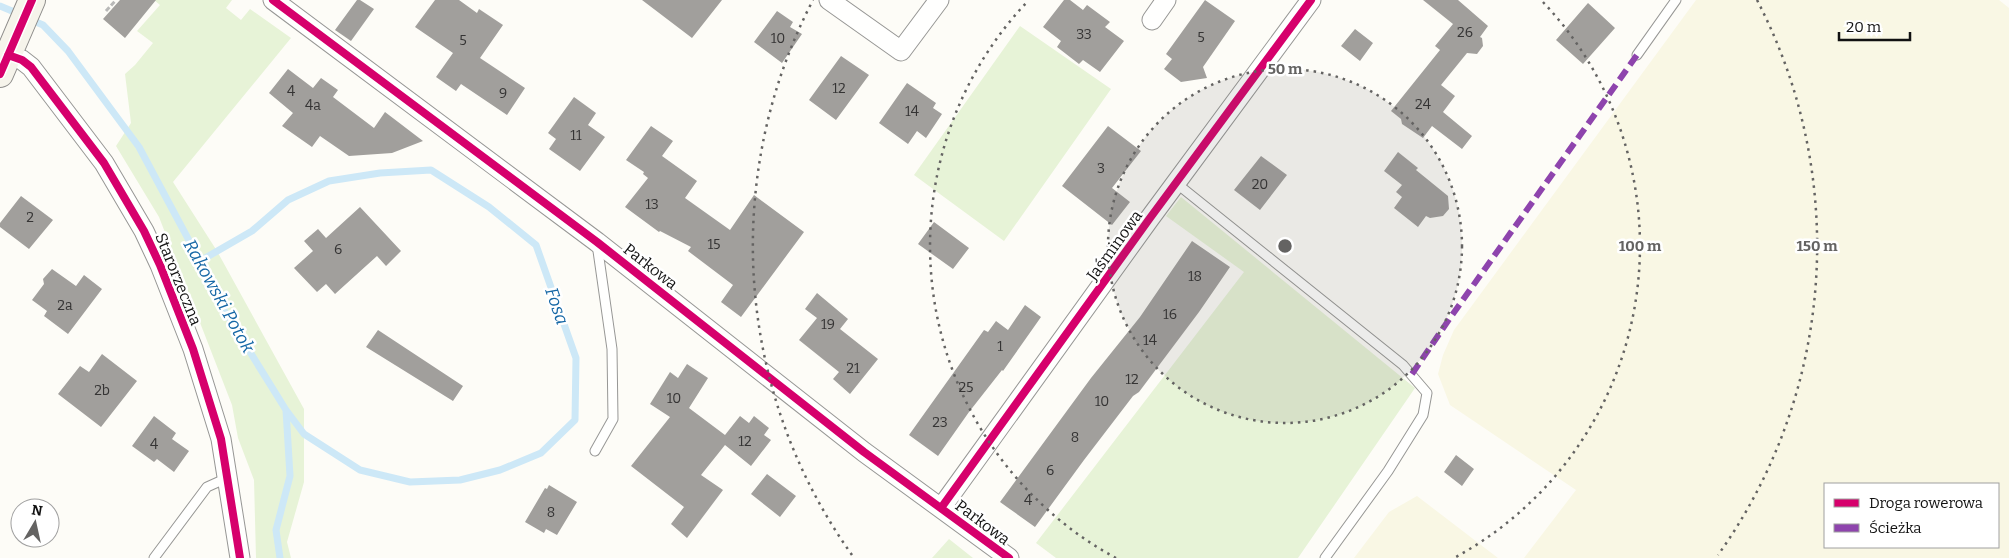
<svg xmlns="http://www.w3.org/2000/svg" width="2009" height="558" font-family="Bitter,serif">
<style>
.farmland{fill:#f9f7e4;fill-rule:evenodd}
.green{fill:#e7f3d7}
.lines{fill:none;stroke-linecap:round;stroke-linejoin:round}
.stream{stroke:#cde8f7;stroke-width:7}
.building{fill:#a19f9c}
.lane-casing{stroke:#979795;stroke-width:11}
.street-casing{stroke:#979795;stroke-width:21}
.secondary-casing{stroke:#8e8d8b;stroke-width:28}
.path{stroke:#b9b9b8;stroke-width:3;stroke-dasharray:5 2.5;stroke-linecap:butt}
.lane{stroke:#fffffe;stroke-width:9}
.street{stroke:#fffffe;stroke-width:19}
.secondary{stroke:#f6f4eb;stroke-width:26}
.quiet{stroke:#8e44ad;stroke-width:6;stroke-dasharray:12 6;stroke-linecap:butt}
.cycleway-casing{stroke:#fff;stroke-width:11}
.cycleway{stroke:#d6006c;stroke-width:8}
.ring{fill:none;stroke:#646362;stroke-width:2.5;stroke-dasharray:2.5 5}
.labels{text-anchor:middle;stroke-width:5;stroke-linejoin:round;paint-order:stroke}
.number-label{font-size:14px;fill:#353434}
.street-label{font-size:16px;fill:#111;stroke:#fff}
.water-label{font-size:18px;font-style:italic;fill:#1768a6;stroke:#fff}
.centre{fill:#646362;stroke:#fff;stroke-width:2.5}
.ring-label{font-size:15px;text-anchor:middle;font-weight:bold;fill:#646362;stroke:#fff;stroke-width:5;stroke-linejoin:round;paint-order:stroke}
</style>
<rect width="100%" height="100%" fill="#fdfcf7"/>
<path class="farmland" d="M1696,0h303l10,8v550h-485l52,-68 -126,-85 -12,-31 5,-19 11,-25zM1825,484h173v63h-173z
M1417,496l81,62h-144l35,-46z"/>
<path class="green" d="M154,0h78l-6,8 15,12 9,-11 41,29 -118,144 44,69 87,158v73l-17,60 4,16h-35l-2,-78 -16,-42 -6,-33 -73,-188 -43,-71 15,-23 -6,-49 10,-9 18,-22 -16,-12 23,-26z
M1020,26l91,63 -107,152 -90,-66z
M1181,197l234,191 -117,170h-242l-20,-15 208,-271 -78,-56z
M949,539l24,19h-41z"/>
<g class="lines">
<path class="stream" d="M0,6l19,8
M29,19l14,6 25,26 71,96 61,114 22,46 64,103 4,66 -14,54 4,28
M200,261l52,-30 36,-31 41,-19 51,-8 51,-3 58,37 47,38 40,113 -1,62 -34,33 -41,17 -40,10 -50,2 -50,-12 -56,-36 -18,-24"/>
</g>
<path class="building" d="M120,0h36l-31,38 -22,-19z
M357,0h3l14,9 -23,32 -16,-11z
M435,0h24l18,13 2,-4 24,16 -23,33 45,30 -18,27 -46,-31 -5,7 -20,-14 17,-24 -38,-26z
M642,0h80l-30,38z
M1064,0h6l13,10 4,-5 23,17 -5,5 19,14 -24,31 -17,-12 -4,4 -22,-17 4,-6 -18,-14z
M1205,0l30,21 -32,46 4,11 -26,4 -17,-13 8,-10 -6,-5z
M1423,0h35l30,26 -8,11 2,1 1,8 -6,8 -10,-1 -26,32 14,11 -12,16 29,24 -10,13 -30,-23 -9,12 -21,-14 -1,-5 -10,-8 49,-61 -5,-4 18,-22z
M1588,3l27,25 -32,36 -27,-24z
M777,11l16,11 -3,5 12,7 -20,29 -28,-21z
M1355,29l18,14 -13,18 -19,-15z
M841,56l28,19 -33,45 -27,-20z
M288,69l25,19 8,-10 17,12 -5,7 41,31 11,-16 38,29 -31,12 -43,3 -29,-20 -8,11 -30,-21 11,-13 -24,-20z
M907,83l29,20 -3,5 9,6 -16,24 -9,-7 -9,13 -29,-21z
M574,97l22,16 -8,12 17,12 -25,34 -31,-22 7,-10 -8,-6z
M651,126l22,15 -11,15 35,25 -12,17 45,32 24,-35 50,37 -63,85 -20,-15 12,-17 -45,-34 3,-4 -31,-16 -1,1 -34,-25 23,-29 -5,-4 1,-2 -18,-12z
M1108,126l33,25 -29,37 18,14 -18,23 -50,-39z
M1398,152l20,16 -2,2 32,26 1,13 -6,7 -13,2 -4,-2 -8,11 -24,-19 8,-11 -6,-5 6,-7 -18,-14z
M1261,156l26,19 -27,35 -26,-20z
M21,196l32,24 -24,29 -29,-22v-4z
M360,207l41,44 -15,15 -9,-10 -42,38 -9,-10 -9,8 -23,-24 19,-17 -9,-10 14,-12 8,9z
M934,222l35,26 -16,21 -35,-25z
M1192,241l38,26 -31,45 -60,80 -6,4 -49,64 -49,67 -35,-25 91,-124 49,-61z
M52,269l24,17 8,-11 18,14 -34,45 -24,-18 3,-5 -15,-11 12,-16 -1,-5z
M817,293l31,26 -8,10 38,30 -28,35 -17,-15 6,-7 -40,-32 18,-22 -12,-9z
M1025,305l16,12 -38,54 -1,-1 -33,42 -31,44 -29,-21 75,-105 4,2 8,-11 12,9z
M378,330l85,56 -10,15 -87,-54z
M102,354l35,27 -36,46 -43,-33 22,-28 9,6z
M687,364l21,14 -19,30 36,27 15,-19 9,7 5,-7 15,12 -5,7 7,5 -20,26 -26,-21 -24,30 22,15 -36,48 -16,-14 13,-17 -53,-41 39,-49 -20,-13 20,-32 8,6z
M154,416l22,17 -4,6 17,12 -15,21 -17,-13 -3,3 -22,-16z
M1456,455l18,14 -12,17 -18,-14z
M767,474l29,22 -16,21 -29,-23z
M549,485l28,17 -20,33 -11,-6 -2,4 -19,-11 20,-34 2,1z"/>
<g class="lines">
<g class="lane-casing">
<path id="lane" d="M1637,55l39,-55
M1176,183l227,182 24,28 -4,22 -35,56 -63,87
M595,451l18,-32 -1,-70 -15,-105
M154,558l53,-71 20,-9"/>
</g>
<g class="street-casing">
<path id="street" d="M273,0l324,242 267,210 145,106
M829,0l72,51 38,-51
M1152,20l14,-20
M8,55l14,5 9,7 73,96 40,68 16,34 33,84 28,90 19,119
M941,508l209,-290 161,-218"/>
</g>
<g class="secondary-casing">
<path id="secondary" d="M0,74l32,-74"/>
</g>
<path class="path" d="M106,11l10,-11"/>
<use href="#lane" class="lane"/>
<use href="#street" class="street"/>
<use href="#secondary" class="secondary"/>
<path class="quiet" d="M1412,374l38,-56 187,-263"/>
<g class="cycleway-casing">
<path id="cycleway" d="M273,0l324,242 267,210 145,106
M8,55l14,5 9,7 73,96 40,68 16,34 33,84 28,90 19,119
M0,74l32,-74
M941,508l209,-290 161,-218"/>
</g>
<use href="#cycleway" class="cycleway"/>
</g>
<circle cx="1285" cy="246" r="177" fill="#646362" fill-opacity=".12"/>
<g class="ring">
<circle cx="1285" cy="246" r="177"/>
<path d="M1116 558A355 355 0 0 1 1027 2M1543 2A355 355 0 0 1 1454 558"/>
<path d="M852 555A532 532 0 0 1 813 0M1757 0A532 532 0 0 1 1718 555"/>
</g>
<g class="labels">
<g class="number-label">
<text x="1465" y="37">26</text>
<text x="1084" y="39">33</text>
<text x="1201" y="42">5</text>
<text x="778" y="43">10</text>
<text x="463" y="45">5</text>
<text x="839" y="93">12</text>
<text x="291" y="96">4</text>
<text x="503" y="98">9</text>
<text x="1423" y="109">24</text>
<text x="313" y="110">4a</text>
<text x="912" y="116">14</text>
<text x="576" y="140">11</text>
<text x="1101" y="173">3</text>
<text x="1260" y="189">20</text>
<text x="652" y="209">13</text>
<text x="30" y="222">2</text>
<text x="714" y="249">15</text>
<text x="338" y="254">6</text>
<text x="1195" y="281">18</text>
<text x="65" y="310">2a</text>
<text x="1170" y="319">16</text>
<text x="828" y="329">19</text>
<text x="1150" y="345">14</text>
<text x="1000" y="351">1</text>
<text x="853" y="373">21</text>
<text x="1132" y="384">12</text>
<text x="966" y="392">25</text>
<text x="102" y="395">2b</text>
<text x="674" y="403">10</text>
<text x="1102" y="406">10</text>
<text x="940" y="427">23</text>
<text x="1075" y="442">8</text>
<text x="745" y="446">12</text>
<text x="154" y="449">4</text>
<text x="1050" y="475">6</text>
<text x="1028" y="505">4</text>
<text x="551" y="517">8</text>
</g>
<g class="street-label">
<text transform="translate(1114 245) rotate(-54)" y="6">Jaśminowa</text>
<text transform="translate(651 266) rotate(38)" y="6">Parkowa</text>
<text transform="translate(179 279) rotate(68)" y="6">Starorzeczna</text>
<text transform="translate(983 522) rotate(37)" y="6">Parkowa</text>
</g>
<g class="water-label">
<text transform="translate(219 296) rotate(61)" y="6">Rakowski Potok</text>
<text transform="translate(557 306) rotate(71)" y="6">Fosa</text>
</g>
</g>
<circle cx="1285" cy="246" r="8" class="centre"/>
<g class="ring-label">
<text x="1285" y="74">50 m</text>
<text x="1640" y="251">100 m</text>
<text x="1817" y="251">150 m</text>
</g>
<rect x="1824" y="483" width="175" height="65" fill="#ffffff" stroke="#a0a0a0"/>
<rect x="1834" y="499" width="25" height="8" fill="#d6006c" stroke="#a0a0a0"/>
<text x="1869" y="508" font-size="15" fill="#111111">Droga rowerowa</text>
<rect x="1834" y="524" width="25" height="8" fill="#8e44ad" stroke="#a0a0a0"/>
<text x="1869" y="533" font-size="15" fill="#111111">Ścieżka</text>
<g transform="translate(35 523) rotate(9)"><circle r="24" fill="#ffffff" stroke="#a0a0a0"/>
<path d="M0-4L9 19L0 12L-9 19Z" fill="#646362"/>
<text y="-8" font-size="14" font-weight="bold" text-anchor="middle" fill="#111111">N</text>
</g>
<path d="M1839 32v8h71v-8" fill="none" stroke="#111111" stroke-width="2.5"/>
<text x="1846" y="32" font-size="15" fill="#111111" stroke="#ffffff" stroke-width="4" paint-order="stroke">20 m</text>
</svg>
